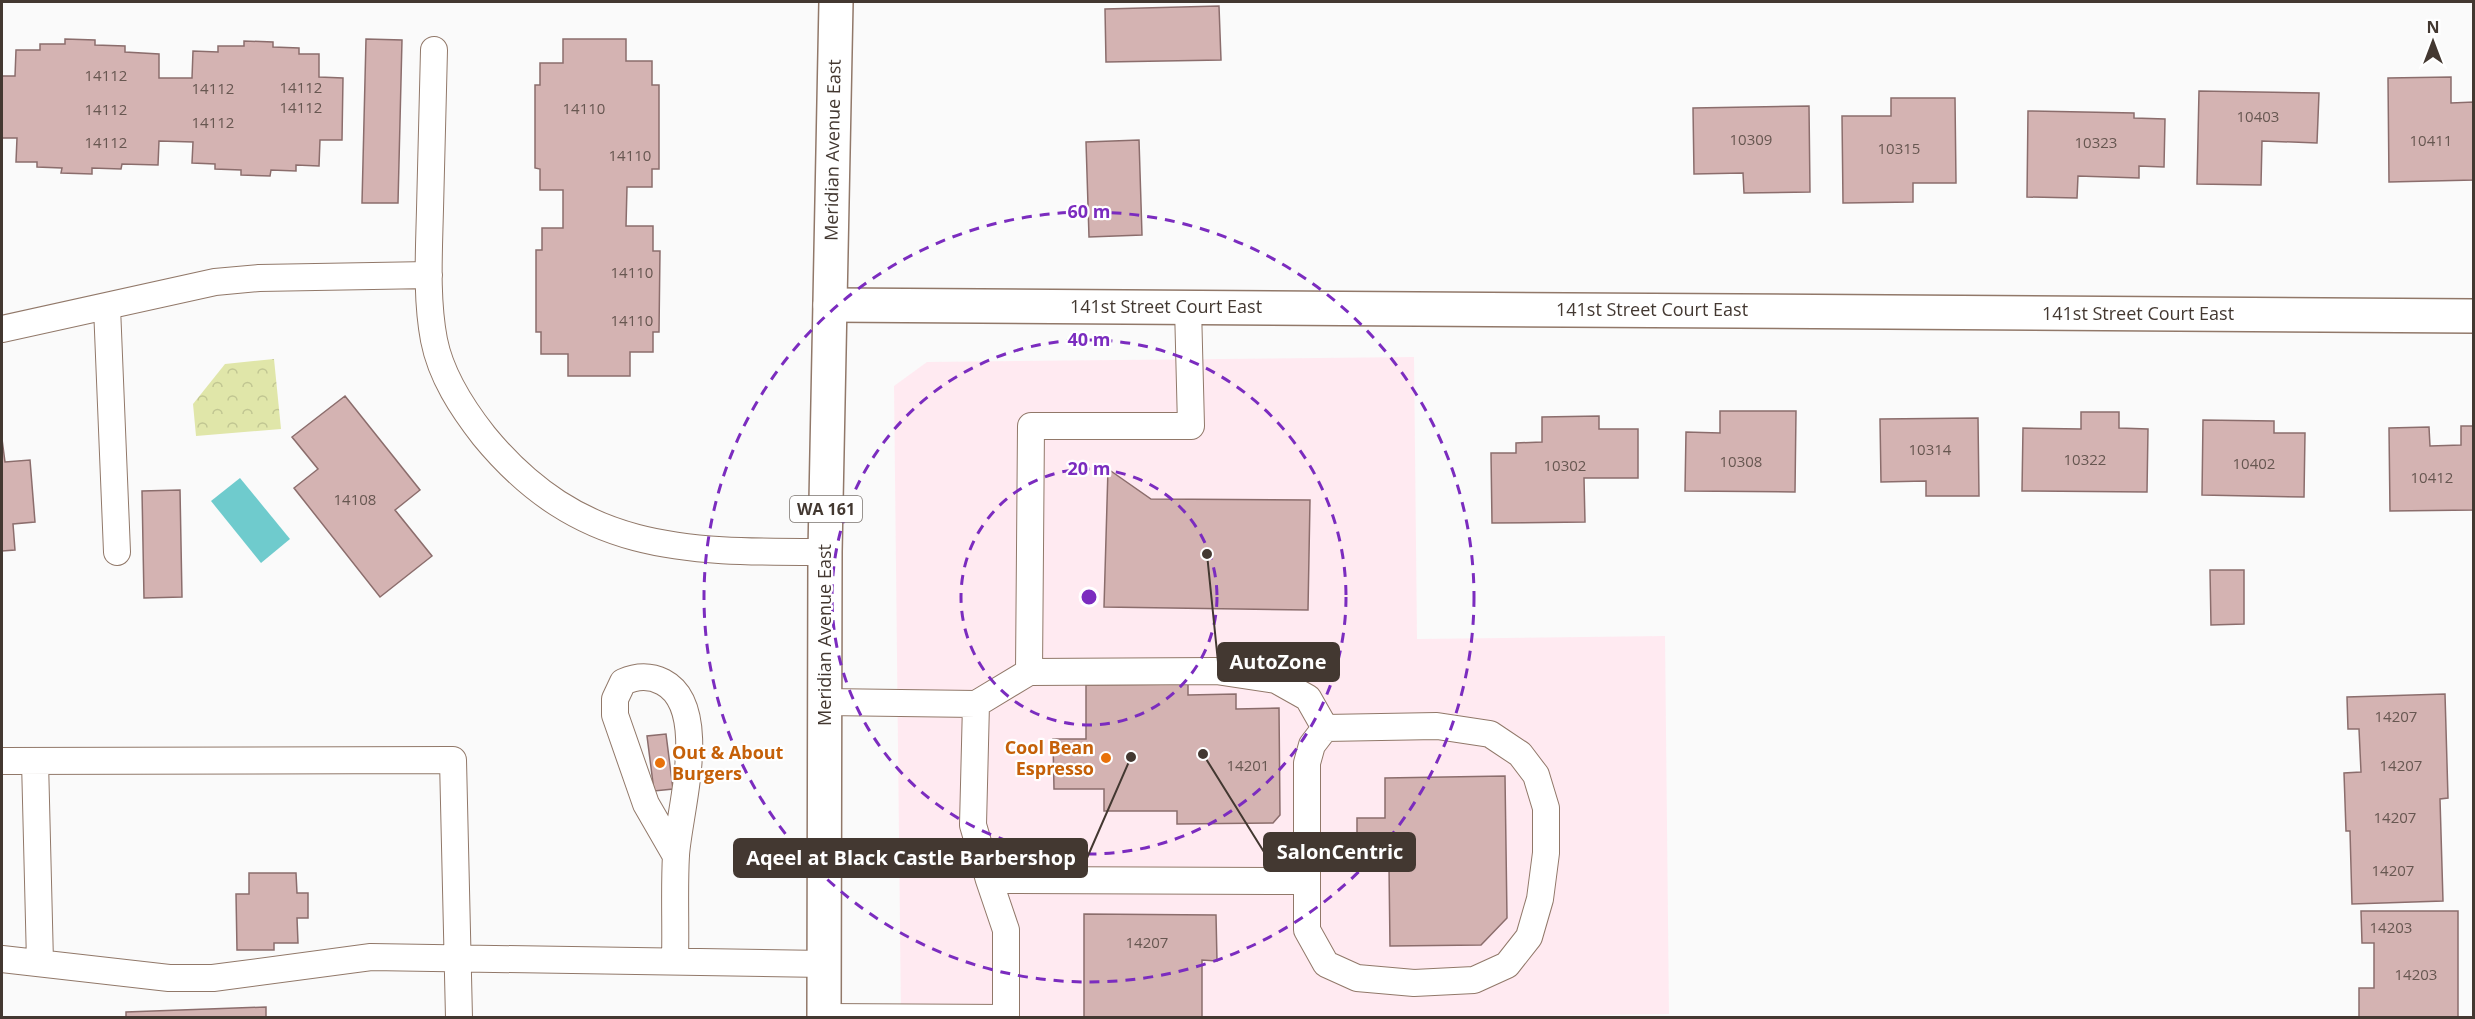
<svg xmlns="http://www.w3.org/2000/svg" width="2475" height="1019" font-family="'Open Sans',sans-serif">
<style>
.commercial{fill:#ffeaf1}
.park{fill:url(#park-crowns)}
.water{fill:#6fcbcd}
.building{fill:#d4b3b2;stroke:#8b6d6c;stroke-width:1.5}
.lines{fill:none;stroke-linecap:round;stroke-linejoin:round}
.service-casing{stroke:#917869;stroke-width:28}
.minor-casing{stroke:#917869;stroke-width:36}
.primary-casing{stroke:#917869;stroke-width:36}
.service{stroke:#fff;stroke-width:26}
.minor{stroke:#fff;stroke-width:33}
.primary{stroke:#fff;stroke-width:33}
.ring{fill:none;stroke:#7b2cbf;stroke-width:3;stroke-dasharray:10 8}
.food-dot{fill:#e8710a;stroke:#fff;stroke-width:2}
.labels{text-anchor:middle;stroke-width:4.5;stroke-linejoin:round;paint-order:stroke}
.number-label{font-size:15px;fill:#675751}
.shield{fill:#fff;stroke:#7b746f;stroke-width:1.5}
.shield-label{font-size:16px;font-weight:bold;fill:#433831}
.street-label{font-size:18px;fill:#433831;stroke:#fff}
.food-label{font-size:18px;font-weight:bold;fill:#c56008;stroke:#fff;text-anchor:end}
.centre{fill:#7b2cbf;stroke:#fff;stroke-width:3}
.ring-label{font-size:18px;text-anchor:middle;font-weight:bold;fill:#7b2cbf;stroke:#fff;stroke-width:4.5;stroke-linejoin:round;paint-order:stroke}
.leader{fill:none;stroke:#433831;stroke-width:2}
.callout-dot{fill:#433831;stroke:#fff;stroke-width:2}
.callout{fill:#433831;stroke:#433831;stroke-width:2}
.callout-label{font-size:20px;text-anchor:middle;font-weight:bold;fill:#fff}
</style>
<defs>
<pattern id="park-crowns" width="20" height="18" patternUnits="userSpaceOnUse" patternTransform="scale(1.5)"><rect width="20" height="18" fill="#e0e6a9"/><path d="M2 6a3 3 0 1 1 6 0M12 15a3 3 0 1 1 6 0" fill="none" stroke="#c1c692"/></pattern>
</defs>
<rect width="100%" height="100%" fill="#fafafa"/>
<path class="commercial" d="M1414,357l3,282 248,-3 4,378 -293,4 -475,-1 -7,-631 33,-24z"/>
<path class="park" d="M274,359l7,70 -85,7 -3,-32 32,-40z"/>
<path class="water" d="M240,478l50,61 -29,24 -50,-62z"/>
<path class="building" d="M1219,6l2,54 -115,2 -1,-53z
M65,39l30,1v5l30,1v6l34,2v24h33l1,-27 25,1v-6h26v-5l29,1v5l26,1v6h20v23l24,1 -1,62h-22l-1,26 -23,-1v6l-25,-1 -1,6 -29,-1v-5l-26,-1v-5l-23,-1 1,-21 -34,-1 -1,24 -36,-1 -1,5 -29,-1v6l-31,-1 1,-5 -25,-1v-5h-21l1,-24h-15v-62h13l1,-26h24v-6h25z
M366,39l36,1 -4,163h-36z
M563,39h63v22h26v24h7v84h-7v18h-25l-1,39h27v25h7l-1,81h-6v20h-23v24h-62v-22h-27v-22h-5v-82h6v-22h21v-38h-23v-21l-5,-1v-83h5v-22h23z
M2451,77v26l23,-1v78l-85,2 -1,-104z
M2199,91l120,2 -2,50 -55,-2 -1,44 -64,-1z
M1891,98h64l1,85h-43v19l-70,1 -1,-87h49z
M1809,106l1,86 -66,1 -1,-20 -49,1 -1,-66z
M2028,111l106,2v5l31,1 -1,48 -25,-1v12l-61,-2 -1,22 -50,-1z
M1139,140l3,95 -53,2 -3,-95z
M345,396l75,94 -25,20 37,46 -52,41 -86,-109 24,-19 -26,-32z
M1720,411h76l-1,81 -110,-1 1,-59 34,1z
M2081,412h38v16l29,1 -1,63 -125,-1 1,-63 58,1z
M1599,416v13h39v49h-54l1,44 -93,1 -1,-70h25v-10l26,-1v-25z
M1978,418l1,78h-53v-15l-45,1 -1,-63z
M2203,420l71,1v12h31l-1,64 -102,-2z
M2461,426h13v84l-84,1 -1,-83 40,-1 1,19 31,-1z
M2,439l3,23 25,-2 5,62 -22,2 2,26 -13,1z
M1108,469l43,30 159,1 -2,110 -204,-3z
M180,490l2,107 -38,1 -2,-107z
M2210,570h34v54l-33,1z
M1188,684v11l48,-1v15l43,-1 1,107 -7,8 -96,1v-13h-73v-22h-50l-1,-50h33v-54z
M2445,694l3,104 -8,1 3,102 -91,3 -2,-73h-4l-2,-58 17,-1 -2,-43h-11l-1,-32z
M666,734l7,55 -19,2 -7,-55z
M1505,776l2,142 -26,27 -91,1 -1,-80h-32v-48h28v-40z
M249,873h47l1,20h11v25h-11l1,25h-24v7h-37l-1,-56h13z
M2361,911h97v107h-99v-30h15v-45h-12z
M1084,914l132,1 1,46 -15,-1v58h-118z
M266,1007v11h-140v-6z"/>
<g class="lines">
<g class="service-casing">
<path id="service" d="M434,50c-1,53 -3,106 -4,159 -1,43 -4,89 4,131 7,36 28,68 50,96 97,118 202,116 341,116
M107,307l10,245
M1188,307l3,119h-160l-2,246 187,-1 60,9 32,18 17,30 112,-2 53,8 30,20 16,21 10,33v45l-6,46 -11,38 -22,28 -33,15 -60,3 -57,-5 -31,-14 -19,-34v-167l5,-18 13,-17
M2,329l213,-47 44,-4 170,-3
M1029,672l-53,32 -3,121 16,55 317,1
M825,702l151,2
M2,761l451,-1 6,258
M35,761l5,201
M989,880l17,50v87
M2,959l167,19h44l158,-21 453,7
M675,961c1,-35 -1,-71 1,-106 3,-44 35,-148 -13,-173 -14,-7 -26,-6 -40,0l-8,17v16l31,89 30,52
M824,1017l182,1"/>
</g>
<g class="minor-casing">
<path id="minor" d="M830,305l1644,11"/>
</g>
<g class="primary-casing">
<path id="primary" d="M824,1018l1,-466 11,-550"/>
</g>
<use href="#service" class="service"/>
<use href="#minor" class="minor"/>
<use href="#primary" class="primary"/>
</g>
<g class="ring">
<circle cx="1089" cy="597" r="128"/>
<circle cx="1089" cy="597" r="257"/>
<circle cx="1089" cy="597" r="385"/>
</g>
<g class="food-dot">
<circle cx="1106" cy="758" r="6"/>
<circle cx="660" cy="763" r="6"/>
</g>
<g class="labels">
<g class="number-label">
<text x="106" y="81">14112</text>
<text x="301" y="93">14112</text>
<text x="213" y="94">14112</text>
<text x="301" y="113">14112</text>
<text x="584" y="114">14110</text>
<text x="106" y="115">14112</text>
<text x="2258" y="122">10403</text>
<text x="213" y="128">14112</text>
<text x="1751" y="145">10309</text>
<text x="2431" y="146">10411</text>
<text x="106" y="148">14112</text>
<text x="2096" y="148">10323</text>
<text x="1899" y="154">10315</text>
<text x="630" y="161">14110</text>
<text x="632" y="278">14110</text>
<text x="632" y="326">14110</text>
<text x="1930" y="455">10314</text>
<text x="2085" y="465">10322</text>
<text x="1741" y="467">10308</text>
<text x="2254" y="469">10402</text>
<text x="1565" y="471">10302</text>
<text x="2432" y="483">10412</text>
<text x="355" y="505">14108</text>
<text x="2396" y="722">14207</text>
<text x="1248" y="771">14201</text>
<text x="2401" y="771">14207</text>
<text x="2395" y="823">14207</text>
<text x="2393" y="876">14207</text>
<text x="2391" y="933">14203</text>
<text x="1147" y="948">14207</text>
<text x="2416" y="980">14203</text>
</g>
<rect class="shield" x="790" y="496" width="72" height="26" rx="4.5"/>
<g class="shield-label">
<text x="826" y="515">WA 161</text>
</g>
<g class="street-label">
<text transform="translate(833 150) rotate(-89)" y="6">Meridian Avenue East</text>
<text x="1166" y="313">141st Street Court East</text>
<text x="1652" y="316">141st Street Court East</text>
<text x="2138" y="320">141st Street Court East</text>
<text transform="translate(825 635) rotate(-90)" y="6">Meridian Avenue East</text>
</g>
<g class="food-label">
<text x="1094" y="754">Cool Bean<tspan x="1094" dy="21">Espresso</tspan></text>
<text x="672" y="759" text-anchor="start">Out &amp; About<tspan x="672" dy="21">Burgers</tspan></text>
</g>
</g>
<circle cx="1089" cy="597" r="9" class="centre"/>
<g class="ring-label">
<text x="1089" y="218">60 m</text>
<text x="1089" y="346">40 m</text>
<text x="1089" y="475">20 m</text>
</g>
<path class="leader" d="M1207 554L1218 662M1203 754L1264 852M1131 757L1087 858"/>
<g class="callout-dot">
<circle cx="1207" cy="554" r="6"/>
<circle cx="1203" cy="754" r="6"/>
<circle cx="1131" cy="757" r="6"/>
</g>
<g class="callout">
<rect x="1218" y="643" width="121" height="38" rx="6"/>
<rect x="1264" y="833" width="151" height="38" rx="6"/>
<rect x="734" y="839" width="353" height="38" rx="6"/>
</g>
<g class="callout-label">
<text x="1278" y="669">AutoZone</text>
<text x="1340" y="859">SalonCentric</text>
<text x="911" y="865">Aqeel at Black Castle Barbershop</text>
</g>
<rect width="2475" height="1019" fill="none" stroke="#433831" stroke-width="6"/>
<g transform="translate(2433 42)" stroke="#ffffff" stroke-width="4.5" paint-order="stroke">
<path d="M0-4.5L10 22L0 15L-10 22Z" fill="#433831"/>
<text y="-9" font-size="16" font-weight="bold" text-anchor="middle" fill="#433831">N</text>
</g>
</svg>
